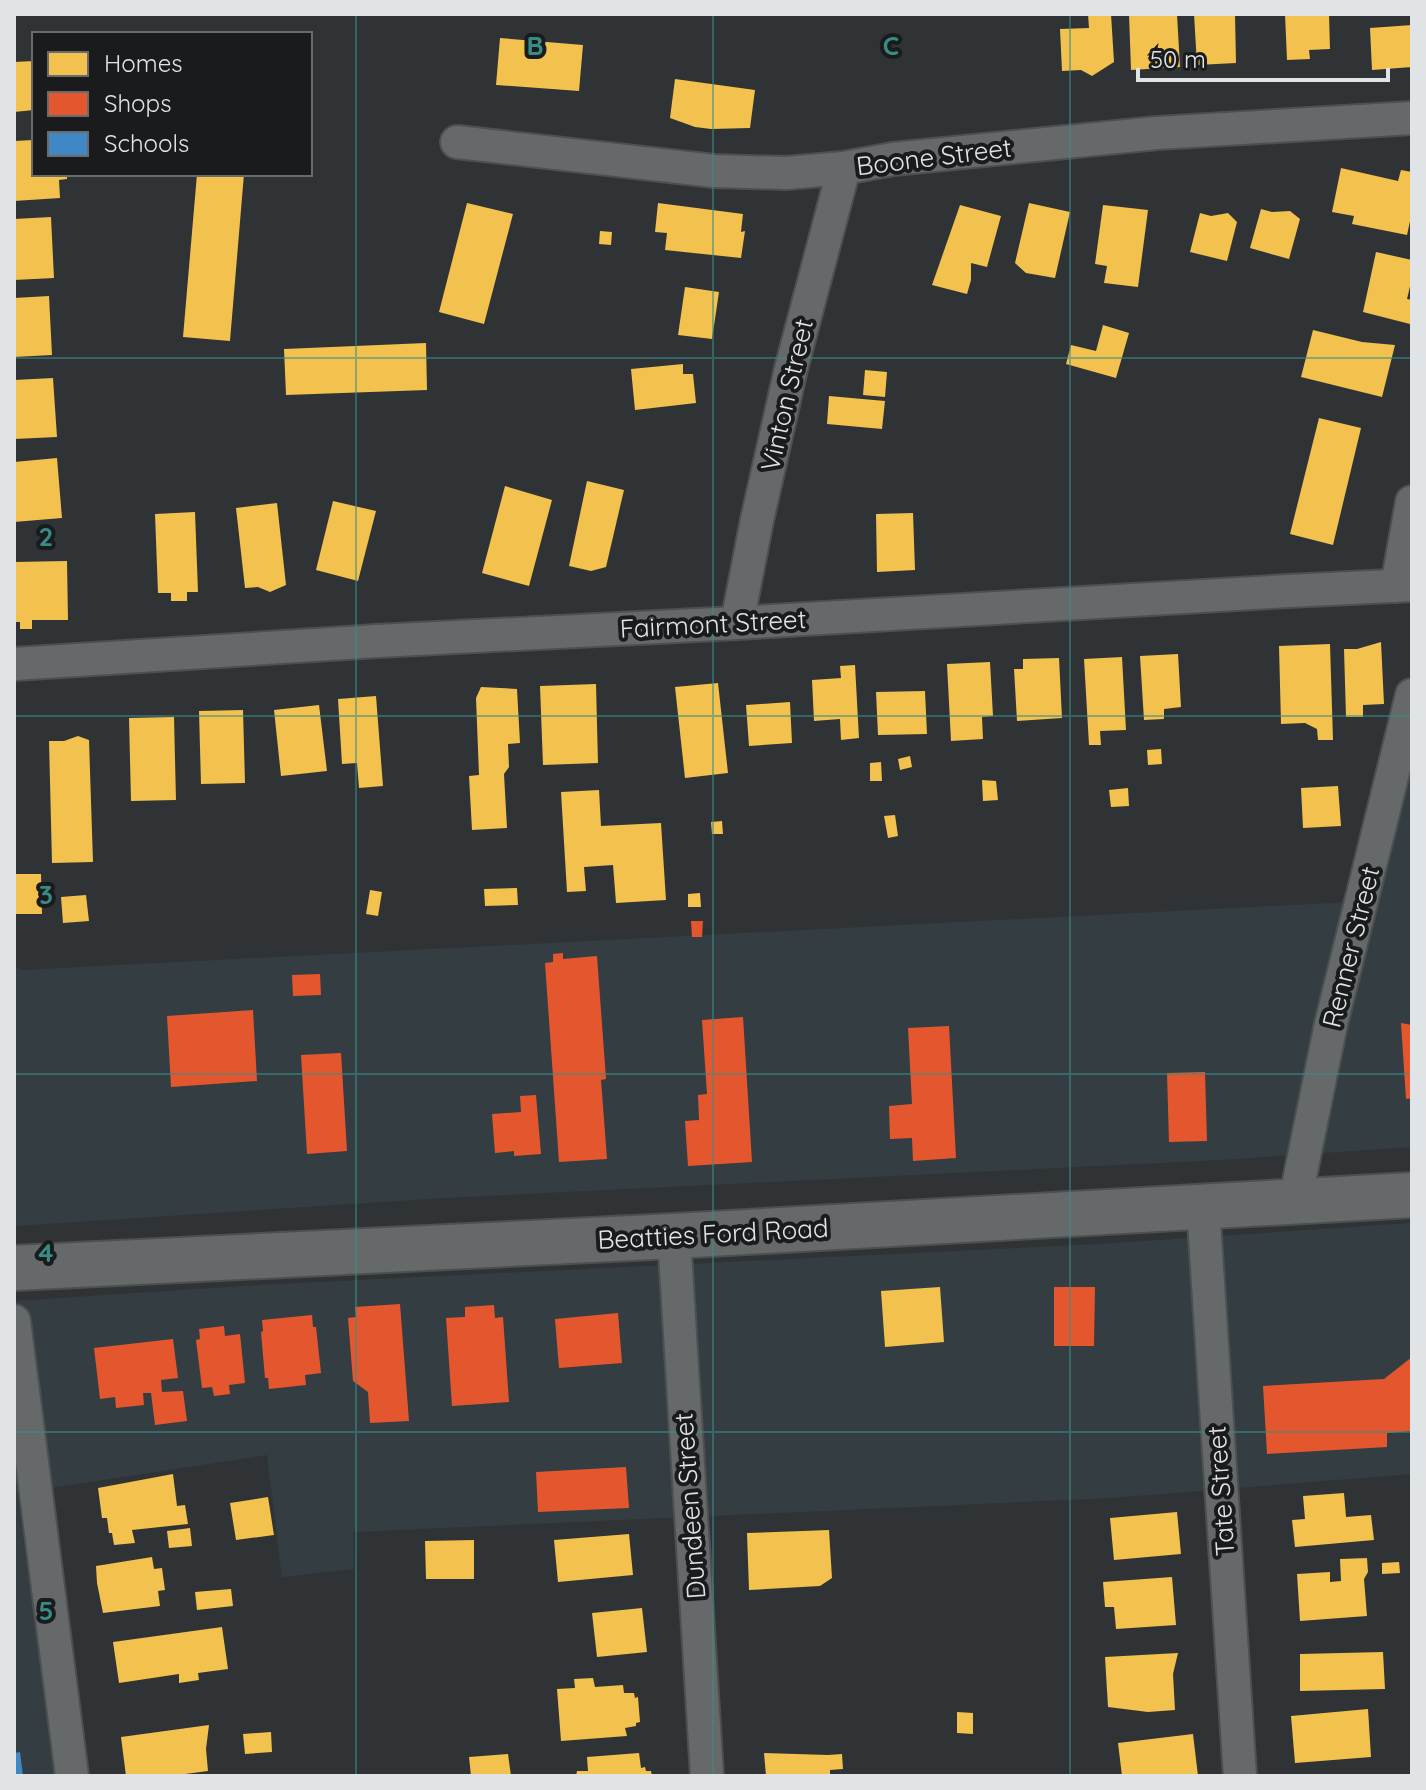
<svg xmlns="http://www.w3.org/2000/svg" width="1426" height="1790" font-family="Quicksand,sans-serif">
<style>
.built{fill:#343e42}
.homes{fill:#f2c14e}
.shops{fill:#e4572e}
.schools{fill:#3f88c5}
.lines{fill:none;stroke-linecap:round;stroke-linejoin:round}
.street-casing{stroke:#4d5051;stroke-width:36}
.secondary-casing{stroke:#4d5051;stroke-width:48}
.street{stroke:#66696a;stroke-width:32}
.secondary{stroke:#66696a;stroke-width:44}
.grid{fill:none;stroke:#398c86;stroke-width:2;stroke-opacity:0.55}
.labels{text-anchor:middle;stroke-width:8;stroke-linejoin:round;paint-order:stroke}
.street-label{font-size:26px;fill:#e1e4e6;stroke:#191b1c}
.grid-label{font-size:26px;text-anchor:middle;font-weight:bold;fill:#398c86;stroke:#191b1c;stroke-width:8;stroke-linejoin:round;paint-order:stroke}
</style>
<rect width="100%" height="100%" fill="#303335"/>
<path class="built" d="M1412,746v401l-193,13 -775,38 -430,28v-259l9,3 1349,-69z
M1412,1223v251l-302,24 -757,34 1,37 -72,8 -15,-122 -250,38 39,283h-42v-475l244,-16 842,-41z"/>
<path class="homes" d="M1088,14h23l3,48 -22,14 -11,-6 -19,1 -2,-42 29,-1z
M1129,14h48l3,53 -49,3z
M1194,14h41l1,49 -39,2z
M1285,14h44l1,35 -21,1 1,9 -23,1z
M1412,25v42l-40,3 -2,-42z
M500,38l83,7 -4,46 -83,-6z
M34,61v49l-20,2v-50z
M675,79l80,11 -5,38 -39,1 -16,-2 -25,-9z
M34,140v34h33v5l-8,1 1,18 -46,3v-60z
M1341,168l57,13 3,-11 11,2v40l-5,23 -55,-11 2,-8 -22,-4z
M197,174h47l-14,167 -47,-4z
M467,203l46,11 -29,110 -45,-12z
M658,203l85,11 -2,18 4,-1 -4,27 -76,-8 2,-17 -12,-1z
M1029,203l41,9 -15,66 -29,-5 -11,-10z
M960,205l41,11 -14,51 -16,-4v17l-4,14 -35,-9z
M1103,205l45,5 -10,77 -34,-4 3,-17 -12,-2z
M1261,209l11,3 18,-1 10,8 -11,40 -39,-11z
M1200,213l11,3 17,-3 9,9 -10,39 -37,-9z
M51,217l3,61 -40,2v-61z
M600,231l12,1 -1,13 -12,-1z
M1376,252l36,8v18l-5,21 5,1 -2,24 -47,-12z
M685,287l34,5 -7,47 -34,-4z
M49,296l3,59 -38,2v-59z
M1103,325l26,8 -13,45 -50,-14 5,-19 25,6z
M1313,330l49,12 33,3 -13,52 -81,-20z
M426,343l1,47 -141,5 -2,-46z
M683,364v10h10l3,29 -61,7 -4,-41z
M865,370l22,2 -2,25 -22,-2z
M53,378l4,59 -43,2v-59z
M829,396l56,5 -3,28 -55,-5z
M1319,418l42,10 -28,117 -43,-11z
M57,458l5,60 -48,4v-60z
M587,481l37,9 -18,77 -15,4 -22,-5z
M505,486l47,14 -23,86 -47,-13z
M333,501l43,10 -18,70 -42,-11z
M277,503l9,82 -16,7 -12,-5 -13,1 -9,-80z
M195,512l3,80h-11v9h-16v-8h-13l-3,-79z
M913,513l2,57 -38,2 -1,-58z
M67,561l1,59h-36v9h-12v-7h-6v-60z
M1381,642l3,62 -21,1v12h-17l-2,-68h13z
M1330,644l3,96h-15l-1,-11 -12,-6 -24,1 -2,-78z
M1178,654l3,53 -17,2v10l-20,1 -4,-64z
M1122,657l4,73 -26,1 1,14h-12l-5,-86z
M1059,658l3,60 -45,3 -3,-52h9v-10z
M990,662l3,54 -11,1 1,22 -32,2 -4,-77z
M855,665l4,73 -18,2 -1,-21 -26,2 -2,-41 29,-2 -1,-12z
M718,683l10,90 -43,5 -10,-91z
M596,684l2,79 -55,2 -3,-79z
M481,687l36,2 3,54 -12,1 1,23 -5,7 3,54 -35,2 -3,-54 10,-1 -3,-77z
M925,691l2,43 -49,1 -2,-43z
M376,696l7,90 -24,2 -2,-25 -15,1 -4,-65z
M790,702l2,41 -43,3 -3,-41z
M319,705l8,66 -46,5 -7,-66z
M243,710l2,73 -44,1 -2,-73z
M174,717l2,83 -45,1 -2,-83z
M78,736l11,4 4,122 -41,1 -3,-122h15z
M1161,749l1,15 -14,1 -1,-15z
M910,756l2,11 -12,3 -2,-11z
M881,762l1,19h-12v-18z
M982,780l14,1 2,19 -15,1z
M1338,786l3,40 -38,2 -2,-40z
M1128,788l1,18 -18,1 -2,-17z
M599,790l2,36 60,-3 5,77 -50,3 -3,-38 -29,2 2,24 -19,1 -6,-100z
M895,815l3,21 -10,2 -4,-22z
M722,821l1,13h-11l-1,-12z
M14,874h27l1,40h-28z
M517,888l1,17 -33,1 -1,-17z
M370,890l12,2 -4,24 -12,-2z
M700,893l1,14h-13v-13z
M86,895l3,26 -26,2 -2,-26z
M940,1287l4,55 -59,5 -4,-56z
M173,1474l4,32 8,-1 3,19 -56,6 3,13 -21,2 -2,-12h-3l-2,-15h-5l-4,-30z
M1344,1493l2,24 25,-2 3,25 -79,7 -3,-27 13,-1 -2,-23z
M268,1497l6,38 -38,5 -6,-37z
M1177,1512l4,42 -67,6 -4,-42z
M190,1528l2,18 -23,2 -2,-17z
M829,1530l3,48 -12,8 -71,4 -2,-57z
M629,1534l4,41 -75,7 -4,-42z
M474,1540v39h-48l-1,-38z
M152,1557l2,12 8,-1 3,22 -7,1 2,15 -57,7 -6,-30 -1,-17z
M1367,1558l1,14 -4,7 3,37 -67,5 -3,-47 33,-2v10l11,-1 -1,-22z
M1399,1562l1,11 -18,1v-11z
M1172,1577l4,48 -60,4 -2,-22h-9l-2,-25z
M231,1589l2,17 -36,4 -2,-18z
M642,1608l5,44 -50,5 -5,-44z
M222,1627l6,42 -30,4 1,7 -20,3v-9l-60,9 -6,-41z
M1383,1652l2,37 -85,2v-37z
M1178,1653l-5,21 2,36 -27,2 -40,-5 -3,-50z
M593,1678l2,9 28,-2 1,8h10l1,5 3,-1 2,25 -4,1v3l-11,2 2,8 -66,5 -4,-52 18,-1 -1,-9z
M1368,1709l3,48 -76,6 -4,-47z
M957,1712l16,1v21l-16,-1z
M209,1725l-3,24 2,22 -38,5h-44l-5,-39z
M271,1732l1,20 -27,2 -2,-20z
M1193,1734l5,42h-76l-4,-33z
M639,1753l2,15 4,-1 1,4h5l1,5h-76l1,-5h11l-1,-14z
M764,1753l64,2 14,-1 1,15 -13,1v6h-64z
M508,1754l3,22h-40l-2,-19z"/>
<path class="shops" d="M691,921h12l-1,16h-10z
M563,953v6l34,-3 9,123 -5,1 6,79 -48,3 -14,-199 8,-1v-8z
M320,974l1,21 -28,1 -1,-21z
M253,1010l4,71 -86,6 -4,-71z
M743,1017l9,145 -64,4 -3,-45 14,-1 -1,-25 9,-1 -5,-74z
M1401,1023l11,2v73l-6,1z
M949,1026l7,132 -43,3 -1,-23 -22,1 -1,-33 23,-2 -4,-76z
M341,1053l6,98 -40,3 -6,-99z
M1205,1072l2,69 -38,1 -2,-69z
M536,1095l5,59 -27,2v-5l-19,2 -3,-39 29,-2 -1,-16z
M1054,1287h41l-1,59h-40z
M400,1304l9,117 -39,2 -2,-31 -15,-11 -5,-63 8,-1 -1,-10z
M494,1305l1,13 8,-1 6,85 -57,4 -6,-88 19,-1v-10z
M618,1313l4,50 -63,5 -4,-49z
M312,1315l1,12h3l5,46 -16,2 1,10 -37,4 -1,-11h-3l-4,-46 2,-1 -1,-11z
M224,1326l1,10 15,-2 5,49 -16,2 1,9 -16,2 -2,-9 -10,1 -6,-48 4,-1 -1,-10z
M173,1339l5,39 -17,2 1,12 21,-1 4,30 -32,4 -4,-32h-8l1,12 -28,3 -1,-11 -15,2 -6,-51z
M1412,1357v74l-25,2v14l-120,7 -4,-68 121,-7z
M626,1467l3,41 -91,4 -2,-40z"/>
<path class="schools" d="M20,1752l3,24h-9v-23z"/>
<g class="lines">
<g class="street-casing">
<path id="street" d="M457,142l257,29 72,2 58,-5 49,-9 264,-26 255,-15
M1397,586l15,-84
M737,623l20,-103 34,-151 53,-201
M14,664l363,-23 360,-18 551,-32 124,-6
M1295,1201l36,-177 81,-329
M1203,1206l37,570
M674,1236l33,540
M14,1321l58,455"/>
</g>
<g class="secondary-casing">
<path id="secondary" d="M14,1268l660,-32 738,-41"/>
</g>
<use href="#street" class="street"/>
<use href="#secondary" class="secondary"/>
</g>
<path class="grid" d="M356,14v1762M713,14v1762M1070,14v1762M14,358h1398M14,716h1398M14,1074h1398M14,1432h1398"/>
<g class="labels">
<g class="street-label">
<text transform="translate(934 157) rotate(-7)" y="9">Boone Street</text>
<text transform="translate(787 395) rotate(-77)" y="9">Vinton Street</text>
<text transform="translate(713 624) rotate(-3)" y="9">Fairmont Street</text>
<text transform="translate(1351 947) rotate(-76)" y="9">Renner Street</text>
<text transform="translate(713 1234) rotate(-3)" y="9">Beatties Ford Road</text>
<text transform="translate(1221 1491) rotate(-94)" y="9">Tate Street</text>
<text transform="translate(690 1506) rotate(-94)" y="9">Dundeen Street</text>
</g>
</g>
<g class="grid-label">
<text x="535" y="55">B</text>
<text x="891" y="55">C</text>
<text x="46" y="546">2</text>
<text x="46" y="904">3</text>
<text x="46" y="1262">4</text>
<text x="46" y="1620">5</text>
</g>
<rect width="1426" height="1790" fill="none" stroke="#e1e4e6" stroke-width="32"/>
<rect x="32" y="32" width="280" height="144" fill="#191b1c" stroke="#696b6d" stroke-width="2"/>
<rect x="48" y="52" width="40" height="24" fill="#f2c14e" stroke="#696b6d" stroke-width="2"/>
<text x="104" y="72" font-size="24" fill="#e1e4e6">Homes</text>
<rect x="48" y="92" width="40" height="24" fill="#e4572e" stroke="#696b6d" stroke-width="2"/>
<text x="104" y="112" font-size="24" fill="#e1e4e6">Shops</text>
<rect x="48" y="132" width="40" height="24" fill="#3f88c5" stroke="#696b6d" stroke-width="2"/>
<text x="104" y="152" font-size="24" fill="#e1e4e6">Schools</text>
<path d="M1138 68v12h250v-12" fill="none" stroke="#e1e4e6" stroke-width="4"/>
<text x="1150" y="68" font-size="24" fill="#e1e4e6" stroke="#191b1c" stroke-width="6" paint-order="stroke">50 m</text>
</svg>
